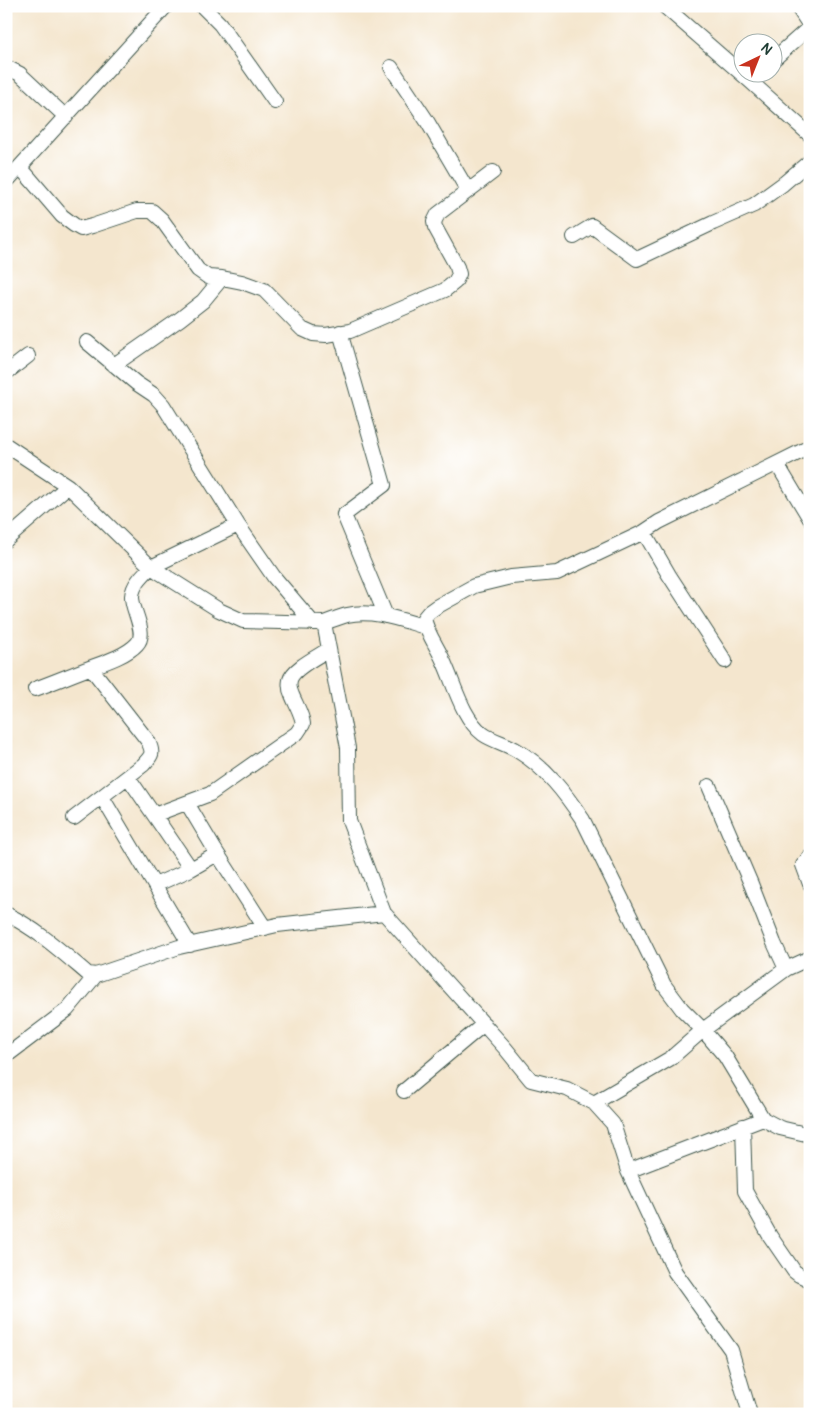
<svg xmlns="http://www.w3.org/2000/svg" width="816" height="1420" font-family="Pangolin,sans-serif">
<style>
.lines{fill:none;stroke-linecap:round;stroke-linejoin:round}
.minor-casing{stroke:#3f564b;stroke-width:16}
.minor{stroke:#fff;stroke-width:14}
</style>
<rect width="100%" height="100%" fill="#fff"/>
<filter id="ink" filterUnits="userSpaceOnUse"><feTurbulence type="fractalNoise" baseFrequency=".02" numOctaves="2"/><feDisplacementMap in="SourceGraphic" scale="10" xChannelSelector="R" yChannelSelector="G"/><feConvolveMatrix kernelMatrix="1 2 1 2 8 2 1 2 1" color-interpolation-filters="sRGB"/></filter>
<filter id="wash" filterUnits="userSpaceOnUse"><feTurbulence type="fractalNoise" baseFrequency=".0096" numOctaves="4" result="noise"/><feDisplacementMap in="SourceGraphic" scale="20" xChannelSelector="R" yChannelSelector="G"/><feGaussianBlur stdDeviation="1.12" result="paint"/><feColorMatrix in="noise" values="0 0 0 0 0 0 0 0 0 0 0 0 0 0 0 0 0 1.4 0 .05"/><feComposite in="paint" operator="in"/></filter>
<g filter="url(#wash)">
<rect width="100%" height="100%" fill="#f4e6ce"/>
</g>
<g filter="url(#ink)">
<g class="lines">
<g class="minor-casing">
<path id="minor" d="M202,6l18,18 55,78
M664,6l86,75 60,54
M797,6l13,20
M774,59l36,-32
M6,67l14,7 46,43
M391,67l36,54 41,70
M20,167l42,49 12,9 7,4 11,-3 45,-15h15l10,9 36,50 10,7 14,1 20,4 22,8 38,39 11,5 13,1 24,-4 95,-41 10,-8 4,-8 -2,-7 -22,-40 -1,-5 4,-8 55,-42
M6,182l160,-176
M574,237l18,-11 45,33 76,-36 41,-18 29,-21 27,-23
M340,332l44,153 -40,30 42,101
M87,342l49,41 18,12 9,10 75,120 36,52 39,46
M114,365l66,-46 23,-18 19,-23
M6,373l22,-17
M6,445l62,41 83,81 68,43 24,11 81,2 24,125 1,73 35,92 121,135 26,32 36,9 27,14 19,21 15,47 47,101 56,78 19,64
M810,447l-151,75 -15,10 -87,41 -46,4 -37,9 -38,21 -7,5 -5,6c3,16 13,28 19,42 11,23 19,58 40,74 10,7 24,10 35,17 28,17 47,42 65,69l81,165 18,24 21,21 22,26 38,63 17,9 30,7
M777,464l33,55
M644,532l25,43 56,86
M6,540l62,-54
M324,623c8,-3 16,-6 23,-8 26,-6 54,5 79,12
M35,689c19,-7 38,-15 57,-22 14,-5 35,-12 45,-23 11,-11 -6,-35 -5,-48 1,-12 11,-21 19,-29l87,-42
M128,777l63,92
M709,786l42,98 23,59 12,26
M102,797l88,148
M187,803l28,47 50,78
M154,815l56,-21 87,-61 6,-9c-1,-10 -7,-19 -11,-29 -2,-4 -3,-10 -2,-15 3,-12 29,-24 39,-31
M74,818l69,-53c9,-10 11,-11 5,-24l-57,-73
M810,857l-7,8 7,19
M155,885l36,-16 26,-15
M6,914c31,15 56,38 82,60l8,1 83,-28 98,-22 107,-12
M6,1056l61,-46 29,-35
M404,1091l80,-67
M594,1103l77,-45 32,-28 83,-61 24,-11
M743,1126l2,65 25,45 24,35 5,4 11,5
M628,1171l135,-52"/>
</g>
<use href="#minor" class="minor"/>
</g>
</g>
<rect width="816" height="1420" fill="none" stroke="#fff" stroke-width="25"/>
<g transform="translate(758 58) rotate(43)"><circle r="24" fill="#ffffff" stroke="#a5b1ae"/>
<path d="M0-4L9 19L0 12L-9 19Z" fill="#c8321e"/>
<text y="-8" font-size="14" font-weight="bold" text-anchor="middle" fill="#1f3d34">N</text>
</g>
</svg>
